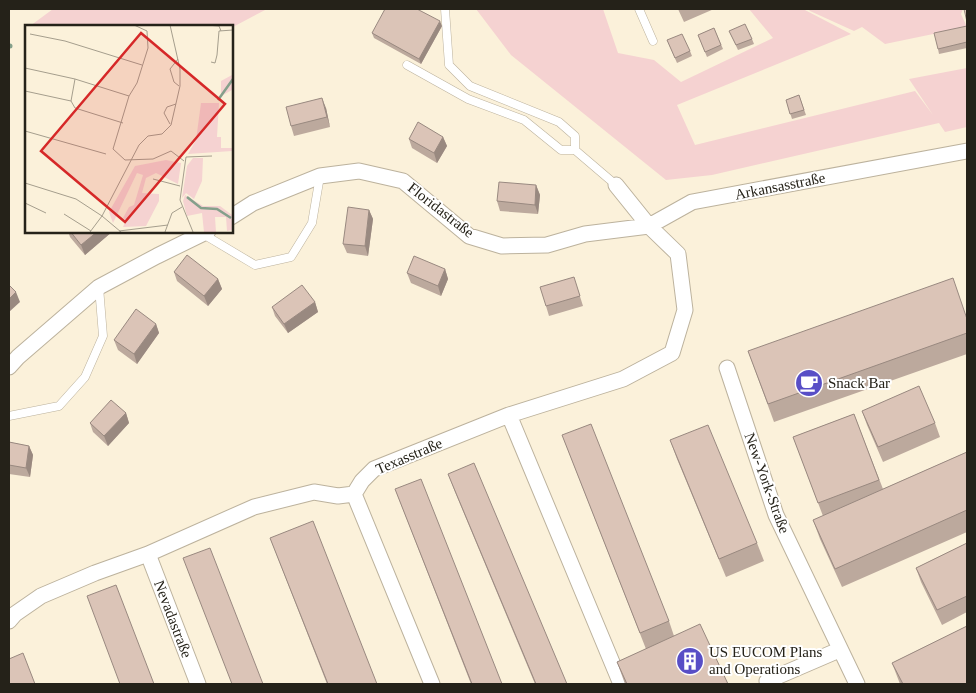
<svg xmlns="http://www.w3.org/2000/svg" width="976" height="693" font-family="Georgia,serif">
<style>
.green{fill:#f5d2d1}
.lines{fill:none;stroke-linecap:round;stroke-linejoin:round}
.stream{stroke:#85a08b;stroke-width:5}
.service-casing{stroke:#bcb29d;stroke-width:9}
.minor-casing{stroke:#bcb29d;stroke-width:17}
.service{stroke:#fff;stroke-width:8}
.minor{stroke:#fff;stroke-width:15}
.wall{fill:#bca99d}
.shaded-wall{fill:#998980}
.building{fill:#dbc4b7;stroke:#998980}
.labels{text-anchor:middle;stroke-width:4;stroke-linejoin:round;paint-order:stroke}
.street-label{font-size:15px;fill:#252219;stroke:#fff}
.poi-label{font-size:15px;fill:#252219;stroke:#fff;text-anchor:start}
.inset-river{fill:none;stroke:#85a08b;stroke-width:2.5}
.inset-road{fill:none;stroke:#a59e8d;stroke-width:1}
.view{fill:#d62828;fill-opacity:0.15;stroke:#d62828;stroke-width:2.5}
.inset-edge{fill:none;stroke:#252219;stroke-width:2.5}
</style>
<rect width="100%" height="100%" fill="#fbf1da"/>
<path class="green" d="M53,9h214l-36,19v-2h-201z
M476,9h127l15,44 36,7 27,22 92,-44 -24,-29h54l48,25 -174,71 18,40 220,-54 18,24 -24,-36 58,-11v59l-22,5 -6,-9 -227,52 -46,5 -155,-125z
M808,9h155l-2,5 6,13 -82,17 -23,-17 -8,4 -44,-20z"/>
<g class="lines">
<path class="stream" d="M9,46h1"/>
<g class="service-casing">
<path id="service" d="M445,9l4,56 21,21 89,36 16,14v14
M639,9l14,32
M407,65l61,34 56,21 37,30h14l41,35
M203,234l52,31 36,-8 21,-34 8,-47
M9,416l50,-10 26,-29 18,-41 -4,-49"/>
</g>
<g class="minor-casing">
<path id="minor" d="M231,217l22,-14 67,-27 39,-5 44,10 66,55 33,10 45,-1 38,-11 64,-8 43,-24 275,-51
M9,367l9,-10 81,-70 58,-31 51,-25
M727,368l49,147 81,169
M509,415l112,269
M354,494l8,-13 12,-12 135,-54 114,-36 49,-26 13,-43 -7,-56 -29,-28 -33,-41
M354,494l78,190
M148,554l50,130
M9,621l6,-7 26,-18 54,-23 53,-19 106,-47 60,-15 24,4 16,-2
M767,681l72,-31"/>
</g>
<use href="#service" class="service"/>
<use href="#minor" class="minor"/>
</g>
<path class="wall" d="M678,9h36l-30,13z
M442,26l-21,38 -47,-26 -2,-5z
M967,26v22l-28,6 -1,-5z
M714,28l9,21 -16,8 -9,-22z
M729,31l23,8 2,5 -16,6z
M667,40l23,11 2,5 -15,7z
M799,95l7,20 -14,4 -6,-19z
M326,108l4,19 -36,9 -3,-10z
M443,137l4,9 -10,17 -25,-15 -3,-9z
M536,185l4,10 -2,19 -38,-3 -3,-10z
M369,210l4,9 -5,37 -21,-3 -4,-9z
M68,231h45l-28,24 -15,-18z
M445,269l3,10 -7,17 -30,-13 -4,-10z
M174,272l44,7 4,10 -14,17 -31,-25z
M577,287l6,19 -34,10 -3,-10z
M315,302l3,10 -30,21 -13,-17 -3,-9z
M967,318v36l-193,68 -26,-71z
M156,324l3,9 -22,31 -19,-14 -4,-10z
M862,411l73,12 5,14 -57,25 -16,-37z
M126,413l3,10 -21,23 -15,-14 -3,-9z
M854,414l29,75 84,-37v80l-125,55 -22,-48 -7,-19 10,-4 -30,-79z
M562,435l107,186 5,15 54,48h-103l-8,-22 29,-13z
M670,440l87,103 7,18 -38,16 -49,-118z
M9,442l20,4 4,9 -3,22 -21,-3z
M448,474l119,210h-32l-80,-192z
M395,489l107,195h-31z
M270,538l107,146h-50z
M967,543v69l-25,13 -21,-43 -5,-14z
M967,626v58h-67l-8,-21z"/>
<path class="shaded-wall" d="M440,21l2,5 -21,38 -2,-5z
M322,98l4,10 4,19 -3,-10z
M443,137l4,9 -10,17 -3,-10z
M536,185l4,10 -2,19 -3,-9z
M369,210l4,9 -5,37 -3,-10z
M98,231h15l-28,24 -4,-10z
M445,269l3,10 -7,17 -3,-10z
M218,279l4,10 -14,17 -4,-10z
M16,292l4,10 -11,10v-13z
M315,302l3,10 -30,21 -4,-9z
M156,324l3,9 -22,31 -3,-10z
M126,413l3,10 -21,23 -4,-10z
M29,446l4,9 -3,22 -4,-9z"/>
<path class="building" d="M385,9h32l23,12 -21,38 -47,-26z
M964,9h3v13z
M745,24l7,15 -16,6 -7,-14z
M967,26v16l-29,7 -4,-16z
M714,28l7,17 -16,7 -7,-17z
M682,34l8,17 -15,7 -8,-18z
M799,95l5,15 -14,4 -4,-14z
M322,98l5,19 -36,9 -5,-19z
M418,122l25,15 -9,16 -25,-14z
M499,182l37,3 -1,20 -38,-4z
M348,207l21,3 -4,36 -22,-2z
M70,231h28l-17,14z
M187,255l31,24 -14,17 -30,-24z
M414,256l31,13 -7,17 -31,-13z
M574,277l6,19 -34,10 -6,-19z
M953,278l14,41v14l-199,71 -20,-53z
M9,285l7,7 -7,7z
M302,285l13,17 -31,22 -12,-17z
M136,309l20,15 -22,30 -20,-14z
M919,386l16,37 -57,24 -16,-36z
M111,400l15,13 -22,23 -14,-13z
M854,414l25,66 -61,23 -25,-66z
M591,424l78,197 -29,12 -78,-198z
M708,425l49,118 -38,16 -49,-119z
M9,442l20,4 -3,22 -17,-3z
M967,452v58l-132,59 -22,-49z
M474,463l93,221h-31l-88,-210z
M421,479l81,205h-30l-77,-195z
M313,521l64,163h-49l-58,-146z
M967,543v53l-30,14 -21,-42z
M210,548l53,136h-31l-49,-126z
M116,585l38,99h-34l-33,-88z
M700,624l28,60h-101l-10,-22z
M967,626v57l-3,1h-61l-11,-21z
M23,653l12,31h-26v-25z"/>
<defs>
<g id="cafe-disc" transform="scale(1.4375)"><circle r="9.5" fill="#584ec6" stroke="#fff"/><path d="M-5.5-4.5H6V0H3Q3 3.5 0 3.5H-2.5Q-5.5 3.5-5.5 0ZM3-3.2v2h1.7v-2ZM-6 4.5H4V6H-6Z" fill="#fff"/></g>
<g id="building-disc" transform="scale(1.4375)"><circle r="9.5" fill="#584ec6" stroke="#fff"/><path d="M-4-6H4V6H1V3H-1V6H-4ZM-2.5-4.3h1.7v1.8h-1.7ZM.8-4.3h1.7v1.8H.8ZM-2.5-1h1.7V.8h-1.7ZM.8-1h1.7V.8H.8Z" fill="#fff"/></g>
</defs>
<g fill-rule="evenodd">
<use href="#cafe-disc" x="809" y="383"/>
<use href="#building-disc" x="690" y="661"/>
</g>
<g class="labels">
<g class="street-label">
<text transform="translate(780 186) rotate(-11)" y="5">Arkansasstraße</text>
<text transform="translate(441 210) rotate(38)" y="5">Floridastraße</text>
<text transform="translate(409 456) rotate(-23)" y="5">Texasstraße</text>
<text transform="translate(767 483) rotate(70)" y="5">New-York-Straße</text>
<text transform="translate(173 619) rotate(69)" y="5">Nevadastraße</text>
</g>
<g class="poi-label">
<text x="828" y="388">Snack Bar</text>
<text x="709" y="657">US EUCOM Plans<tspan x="709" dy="17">and Operations</tspan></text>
</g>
</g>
<g transform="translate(25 25)">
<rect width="208" height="208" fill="#fbf1da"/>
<path d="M207,50v15l-11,6v-15zM176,78h18l-2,34h4v11h11v3l-44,3 8,-14zM168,133h10l-1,23 -8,18 -8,-6 -4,5 5,-32zM141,135l15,3 -3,21 -22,-11 -10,5 -4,15 17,1v7l-13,25 -23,1 3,-7 -3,-2 6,-11 5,-2 9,-30 -6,-2 -24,50 -4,-11 26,-46zM160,170l18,11h17l12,9v15l-5,1 -1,-14h-11l1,15h-12l-2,-19 -15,3 -4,-15z" fill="#f5d2d1"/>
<path class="inset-river" d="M193,75l15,-21M162,172l14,11 16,1 14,9"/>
<path class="inset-road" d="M109,0l13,6 1,17 -11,35 -8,13 -16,53 12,11 28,-1 18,-8 13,10M181,0l13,1 2,5M5,9l35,7 77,24M153,34l-8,10 4,13 5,4M186,37l4,1 2,-8 2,-24 14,-1M0,43l50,11 54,17M0,66l46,10 4,7 48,15M46,76l4,-22M145,99l-6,-11 3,-6 9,-3M0,106l81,23M161,132l-6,43 13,32M161,132l26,-1M128,154l27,7M0,158l51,16 26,17 19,16M0,178l21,10M39,189l27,17M94,206l49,-6M65,207l12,-16 37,-71 9,-9 14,-2 9,-9 9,-39v-17l-10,-44M140,207l7,-19 10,-6"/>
<path class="view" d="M116,8l84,71 -100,118 -84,-71z"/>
<rect width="208" height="208" class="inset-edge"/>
</g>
<rect width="976" height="693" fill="none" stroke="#252219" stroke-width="20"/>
</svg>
